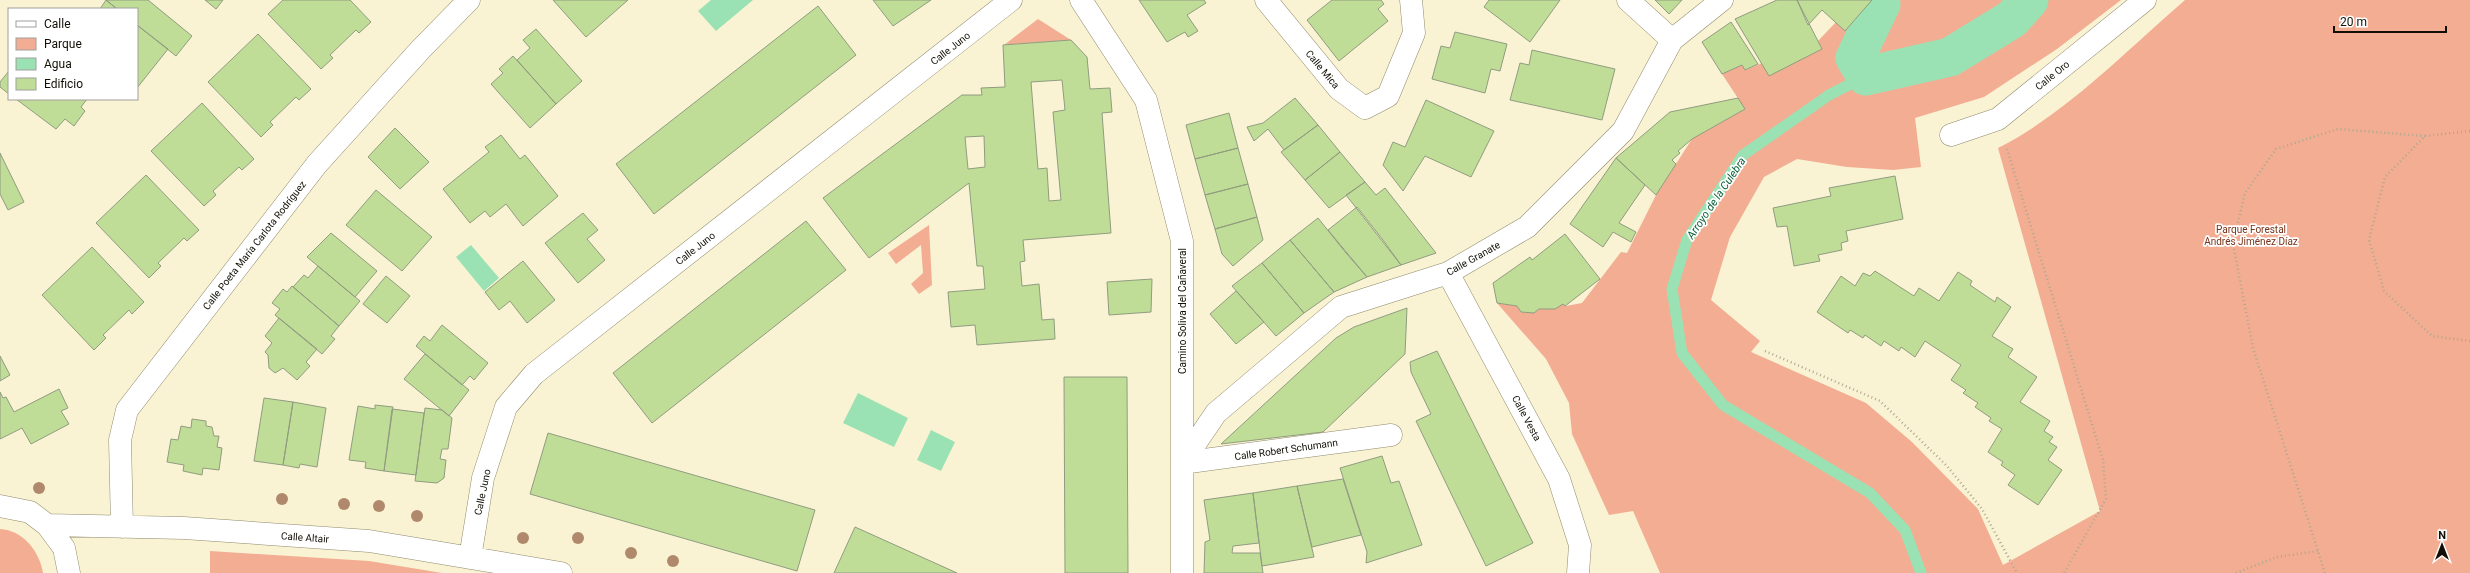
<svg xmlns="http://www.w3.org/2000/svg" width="2470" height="573" font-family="Roboto,sans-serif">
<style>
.green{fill:#f3ad93}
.water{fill:#9ae2b3}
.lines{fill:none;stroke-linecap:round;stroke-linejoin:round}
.stream{stroke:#9ae2b3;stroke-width:11}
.canal{stroke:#9ae2b3;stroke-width:39}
.building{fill:#c0dd97;stroke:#909c80;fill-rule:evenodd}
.minor-casing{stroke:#8f8a6c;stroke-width:23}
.path{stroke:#ada88f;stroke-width:2.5;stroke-dasharray:1 3;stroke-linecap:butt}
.minor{stroke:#fff;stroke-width:22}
.tree{fill:#b0896c}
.labels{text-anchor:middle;stroke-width:3.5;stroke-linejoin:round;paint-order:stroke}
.street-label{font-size:10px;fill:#110f05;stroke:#fff}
.park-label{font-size:10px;fill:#753217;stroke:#fff}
.water-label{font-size:11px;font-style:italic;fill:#065e34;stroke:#fff}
</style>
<rect width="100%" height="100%" fill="#f9f3d3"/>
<path class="green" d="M1872,0h9l7,6 4,-6h229l-64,49 -73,48 -69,21 6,49 -28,3 -46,-3 -50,-8 -33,18 -34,60 -19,63 49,41 -9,11 115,51 46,39 66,67 25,56 97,-54 -102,-363c69,-35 129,-98 187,-148h285v573h-810l-27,-62 -24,4 -37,-81 -3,-31 -23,-44 -49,-56 20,3 4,6 12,1 6,-4h16l8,-5 3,2 16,-3 39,-51 6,1 29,-58 36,-56 53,-30 -23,-35 20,-9 4,5 16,-7 7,12 53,-26 -4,-8 18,-19 9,9z
M1038,19l33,21 -67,5z
M929,225l3,60 -13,9 -8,-10 12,-11 -2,-28 -25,19 -8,-11z
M0,529c23,1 40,23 43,44h-43z
M210,551l159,10 73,12h-232z"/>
<path class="water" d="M711,0h42l-37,31 -18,-20z
M471,245l28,33 -15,13 -28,-34z
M858,393l50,25 -14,29 -51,-24z
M931,430l24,12 -14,29 -24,-11z"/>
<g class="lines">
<path class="stream" d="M1866,76l-37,19 -86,60 -56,85 -15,49 10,64 41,52 147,88 35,37 16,43"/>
<path class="canal" d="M1881,4l-26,54 11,18 84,-19 62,-38 17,-19"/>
</g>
<path class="building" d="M106,0h42l44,36 -16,20 -39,-31v-16h-20z
M106,0l11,9h-17z
M205,0h18l-7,9z
M283,0h67l21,22 -12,11 -3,-3 -26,25 3,3 -12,11 -53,-55z
M553,0h75l-42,37z
M873,0h58l-38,26z
M1139,0h65l2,3 -19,12 11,16 -10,6 -3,-5 -18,10z
M1332,0h49l3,4 -6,5 10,12 -49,40 -32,-41z
M1489,0h71l-30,42 -46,-35z
M1655,0h27l-13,14z
M1777,0h20l25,49 -53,27 -34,-57z
M1797,0h75l-27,31 -23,-21 -14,15z
M818,6l38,49 -202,159 -38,-50z
M1731,22l27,42 -13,6 -3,-5 -20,9 -20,-32z
M137,25l31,24 -31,39z
M536,29l46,52 -26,23 -39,-44 13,-12 -7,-8z
M1455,32l52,12 -7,27 -9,-2 -6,24 -53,-14 9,-33 9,2z
M258,34l53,55 -12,11 -3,-3 -26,25 3,3 -12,12 -53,-55z
M1071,40l16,17 3,32 20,-1 2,24 -10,1 9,120 -88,7 2,21 -5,1 2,24 17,-2 3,36 12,-1 1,20 -78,6 -2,-20 -24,2 -3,-35 37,-3 -2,-23h-6l-8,-83 -100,75 -46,-60 139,-103h20l-1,-7 24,-1 -2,-42zM1062,80l3,30 -12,2 8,88 -12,1 -2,-33 -9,1 -7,-87zM984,136l1,31 -17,2 -3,-32z
M1532,50l83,19 -13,51 -92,-20 10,-37 9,2z
M513,56l43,48 -26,24 -39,-44 12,-11 -4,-4z
M9,71v23l-9,-7v-5z
M1295,98l23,27 -34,25 -16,-21 -14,12 -7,-14 16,-4z
M1738,98l7,11 -53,30 -14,12 2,2 -8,7 4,4 -20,31 -40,-37 54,-46z
M16,99h71l-6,8 4,4 -11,15 -9,-7 -9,10z
M1426,100l68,31 -23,46 -46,-21 -22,35 -20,-26 10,-23 12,5z
M202,103l52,56 -12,11 -3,-3 -26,24 3,4 -12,11 -53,-55z
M1229,113l9,35 -43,11 -9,-34z
M1318,125l22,27 -35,28 -24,-28z
M395,128l34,34 -29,27 -32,-32z
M501,135l19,24 5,-4 33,41 -35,30 -17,-22 -16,13 -5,-6 -15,12 -27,-34 46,-37 -4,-5z
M1238,148l10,36 -43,11 -10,-36z
M1340,152l25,30 -36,26 -24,-28z
M0,153l24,49 -16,8 -8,-16z
M1616,158l29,27 -26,38 17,9 -5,10 -18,-10 -10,15 -33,-23z
M146,175l53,55 -12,11 -3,-3 -26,25 3,3 -12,12 -53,-55z
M1895,176l8,43 -57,12 2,10 -7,2 1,7 -24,5 2,6 -26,5 -7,-40 -10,1 -4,-19 58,-12 -2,-8z
M1365,182l11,13 9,-7 51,65 -35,12 -55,-70z
M1248,184l9,33 -42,12 -10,-34z
M376,190l56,47 -30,34 -56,-46z
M1357,207l26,33 18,25 -34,12 -39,-47z
M583,213l15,17 -11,9 18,21 -27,23 -33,-40z
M1257,217l6,23 -30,26 -11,-12 -7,-25z
M1318,218l28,35 21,24 -33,15 -44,-52z
M806,221l40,49 -194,153 -39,-50z
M331,233l46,38 -22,26 -48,-40z
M1565,234l35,45 -35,27 -2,-2 -8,5h-16l-5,4 -13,-1 -4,-6 -20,-3 -4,-20 37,-26 2,3z
M1290,240l44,52 -30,21 -42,-50z
M92,247l52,55 -12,12 -3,-4 -26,25 3,3 -12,12 -52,-55z
M523,261l32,39 -28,23 -17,-22 -11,9 -14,-18z
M1262,263l42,50 -28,23 -44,-50z
M318,266l42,35 -21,25 -46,-39 11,-12 4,3z
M1875,271l39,25 5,-8 20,13 19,-29 14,9 -2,4 25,17 2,-5 14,10 -19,29 21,13 -5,8 29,20 -17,25 30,19 -6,10 9,6 -4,5 8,5 -9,13 14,10 -24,35 -30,-20 7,-10 -14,-10 2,-3 -15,-10 14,-23 -13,-8 2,-3 -16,-11 3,-4 -15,-10 3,-3 -15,-10 10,-15 -36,-24 -10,16 -14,-10 -2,4 -15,-10 -3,5 -16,-11 -2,3 -13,-8 -2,3 -31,-21 24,-36 14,10 8,-13 7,3z
M386,276l24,20 -23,27 -24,-19z
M1152,279l-1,33 -42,3 -2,-33z
M292,286l47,40 -8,10 4,3 -13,15 -47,-39 5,-6 -8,-6 11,-14 4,3z
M1236,291l28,31 -28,22 -26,-30z
M1407,308l-2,46 -82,78 -102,12 115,-106 18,-11z
M279,318l38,31 -11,13 4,4 -13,14 -14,-12 -8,5 -6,-5 -1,-13 -3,-3 7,-9 -7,-7z
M442,325l46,38 -14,17 -4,-4 -8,9 -46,-39 8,-10 6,5z
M1437,351l96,192 -47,23 -70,-145 15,-7 -20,-42 -1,-10z
M425,354l44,36 -20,26 -45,-37z
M0,356l10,19 -10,6z
M1064,377h63l1,196h-63z
M59,389l9,19 -7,3 8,13 -38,20 -9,-16 -22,11v-47l3,6 3,-1 8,15z
M264,398l29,4 -10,63 -29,-4z
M293,402l33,6 -9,59 -17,-3 -1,4 -16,-3z
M375,405l18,2 -9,64 -19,-3 1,-6 -17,-2 9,-54 17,3z
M425,408l17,2 10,8 -4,31h-6l-2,10 6,1 -2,18 -7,5 -22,-2z
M392,409l32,4 -8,62 -32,-4z
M192,419l14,2v5l6,1 2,9h5l-2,11 5,1 -3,22 -16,-2 -1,7 -19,-4 1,-6 -17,-3 4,-23 7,1 3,-14 10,2z
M548,433l267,77 -18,61 -267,-77z
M1382,456l9,27 8,-2 23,64 -56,18 1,-11 -27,-84z
M1343,479l18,56 -49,12 -15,-61z
M1297,486l17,71 -52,9 -9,-73z
M1253,493l6,50 -26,3 -1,7h28l3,20h-59l1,-31 5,-2 -6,-40z
M855,527l102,46h-123z"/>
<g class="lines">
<g class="minor-casing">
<path id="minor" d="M1081,0l65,100 36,141v332
M1266,0l73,89 26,19 23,-12 26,-63 -3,-33
M1628,0l44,40
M1951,135l47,-16 147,-119
M1448,273l111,206 21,66 -2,28
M1182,463l34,-50 125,-106 107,-34 79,-46 96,-96 49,-91 50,-40
M1182,463l209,-28
M0,506l30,6 17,13 17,23 5,25
M47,525l137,3 185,13 192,32
M122,527l-2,-87 7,-30 190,-246 104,-115 48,-49
M470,558l13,-80 23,-71 28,-33 477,-374"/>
</g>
<path class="path" d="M2470,131l-45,5 -40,41 -16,63 15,51 48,45 38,5
M2007,149l96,311 3,39 -42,74
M1765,351l115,50 67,65 35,43 35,64
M2236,573l41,-16 41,-6
M2325,573l-72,-225 -20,-104 12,-51 31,-44 62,-20 87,7"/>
<use href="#minor" class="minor"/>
</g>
<g class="tree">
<circle cx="39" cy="488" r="6"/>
<circle cx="282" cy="499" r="6"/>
<circle cx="344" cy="504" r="6"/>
<circle cx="379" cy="506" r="6"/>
<circle cx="417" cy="516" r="6"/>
<circle cx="523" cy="538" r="6"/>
<circle cx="578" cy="538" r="6"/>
<circle cx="631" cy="553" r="6"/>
<circle cx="673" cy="561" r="6"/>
</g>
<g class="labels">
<g class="street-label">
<text transform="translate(950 48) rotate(-38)" y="4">Calle Juno</text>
<text transform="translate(1323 69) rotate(50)" y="4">Calle Mica</text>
<text transform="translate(2052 75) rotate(-39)" y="4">Calle Oro</text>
<text transform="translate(254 245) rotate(-52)" y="4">Calle Poeta María Carlota Rodríguez</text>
<text transform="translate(695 248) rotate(-38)" y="4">Calle Juno</text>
<text transform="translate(1473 258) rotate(-29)" y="4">Calle Granate</text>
<text transform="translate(1182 311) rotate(-90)" y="4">Camino Soliva del Cañaveral</text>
<text transform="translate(1527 418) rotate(62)" y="4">Calle Vesta</text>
<text transform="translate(1286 449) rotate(-8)" y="4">Calle Robert Schumann</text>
<text transform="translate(482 492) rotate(-78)" y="4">Calle Juno</text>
<text transform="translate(305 537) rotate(4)" y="4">Calle Altair</text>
</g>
<g class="park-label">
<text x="2251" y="233">Parque Forestal<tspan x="2251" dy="12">Andrés Jiménez Díaz</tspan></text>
</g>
<g class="water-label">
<text transform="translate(1716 198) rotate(-56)" y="4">Arroyo de la Culebra</text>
</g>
</g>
<rect x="8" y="8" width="130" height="92" fill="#ffffff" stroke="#a09f9b"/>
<rect x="16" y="21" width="20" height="6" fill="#ffffff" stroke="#a09f9b"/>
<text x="44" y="28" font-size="12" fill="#110f05">Calle</text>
<rect x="16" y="38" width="20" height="12" fill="#f3ad93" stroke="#a09f9b"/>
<text x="44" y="48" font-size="12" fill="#110f05">Parque</text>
<rect x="16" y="58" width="20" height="12" fill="#9ae2b3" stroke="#a09f9b"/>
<text x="44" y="68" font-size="12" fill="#110f05">Agua</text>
<rect x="16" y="78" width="20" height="12" fill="#c0dd97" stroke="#a09f9b"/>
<text x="44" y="88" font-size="12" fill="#110f05">Edificio</text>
<g transform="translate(2442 545)" stroke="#ffffff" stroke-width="3" paint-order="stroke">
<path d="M0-3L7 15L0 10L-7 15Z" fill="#110f05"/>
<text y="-6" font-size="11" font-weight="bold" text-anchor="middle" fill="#110f05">N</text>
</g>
<path d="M2334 26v6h112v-6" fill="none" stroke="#110f05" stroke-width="2"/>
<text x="2340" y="26" font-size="12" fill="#110f05" stroke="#ffffff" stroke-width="3" paint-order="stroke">20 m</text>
</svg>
